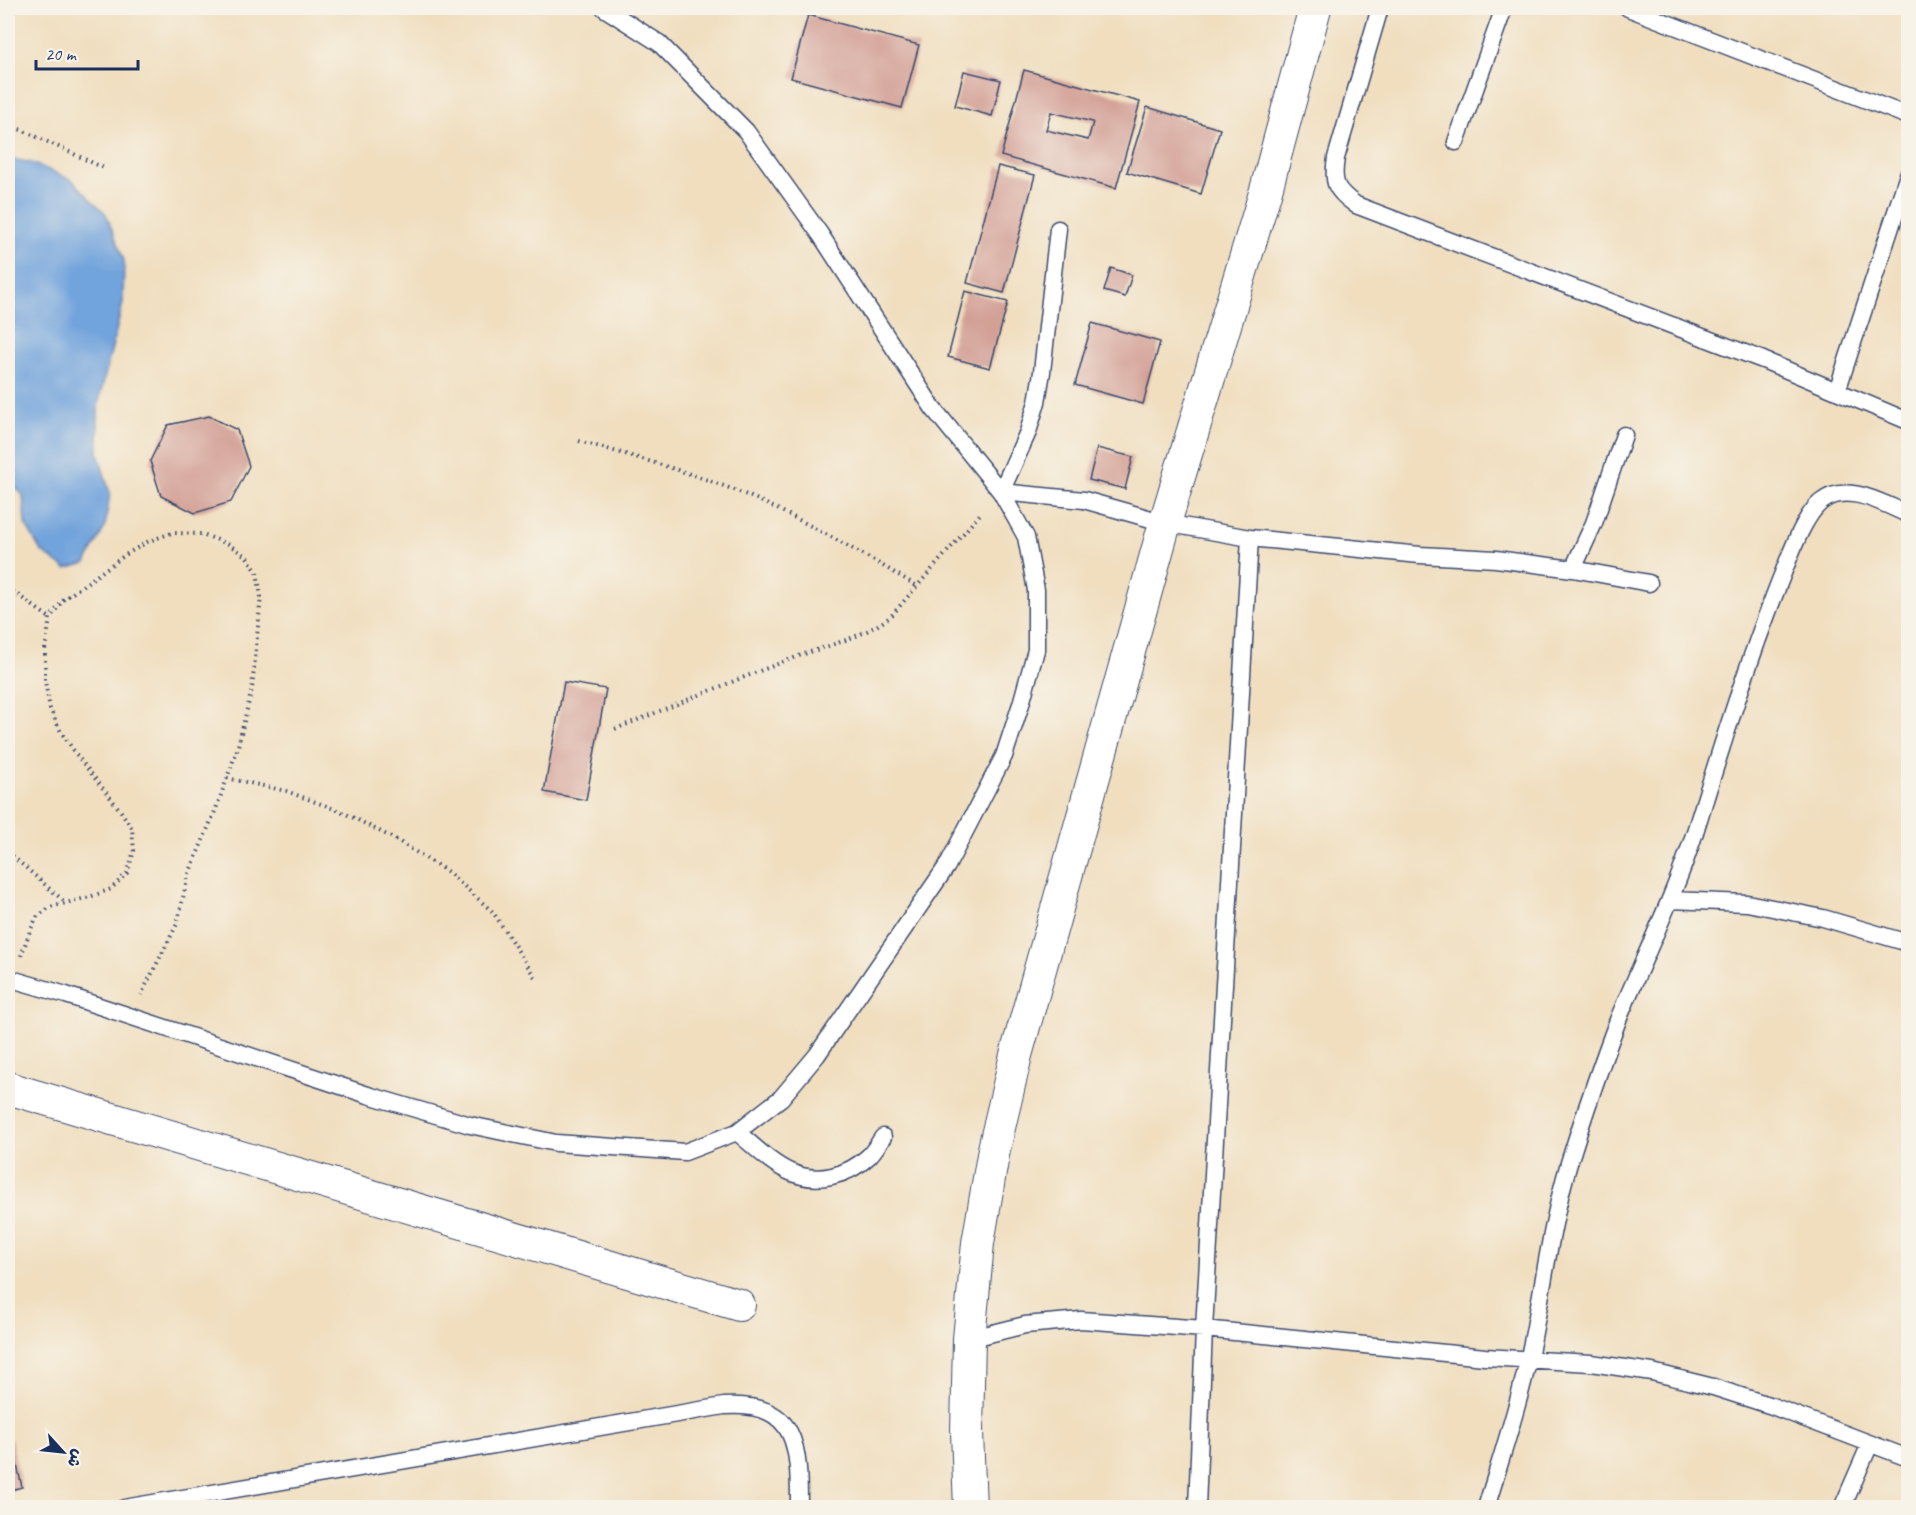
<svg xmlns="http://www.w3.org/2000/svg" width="1916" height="1515" font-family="Caveat,'Playpen Sans Arabic',sans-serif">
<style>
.water{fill:#71a3dc;stroke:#46699d;stroke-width:1.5}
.building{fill:#d3a096;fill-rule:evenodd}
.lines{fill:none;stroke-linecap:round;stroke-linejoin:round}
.service-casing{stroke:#3b496d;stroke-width:19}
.minor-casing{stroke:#3b496d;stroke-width:34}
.path{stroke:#3b496d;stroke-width:4;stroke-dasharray:1.5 4.5;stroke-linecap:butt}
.service{stroke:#fff;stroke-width:16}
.minor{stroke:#fff;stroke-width:32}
</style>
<rect width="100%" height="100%" fill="#f7f3e8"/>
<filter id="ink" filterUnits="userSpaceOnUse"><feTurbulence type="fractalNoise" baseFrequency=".0167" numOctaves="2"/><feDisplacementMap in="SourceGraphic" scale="12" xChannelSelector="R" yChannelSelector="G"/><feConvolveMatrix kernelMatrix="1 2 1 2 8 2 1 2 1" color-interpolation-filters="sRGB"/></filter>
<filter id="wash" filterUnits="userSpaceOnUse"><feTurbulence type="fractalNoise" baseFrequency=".008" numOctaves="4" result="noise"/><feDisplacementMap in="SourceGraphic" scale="24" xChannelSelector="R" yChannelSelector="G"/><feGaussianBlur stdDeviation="1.35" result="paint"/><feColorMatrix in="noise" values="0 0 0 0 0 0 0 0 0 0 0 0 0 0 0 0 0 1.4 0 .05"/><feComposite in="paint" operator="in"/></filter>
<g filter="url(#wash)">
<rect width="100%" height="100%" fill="#f0debf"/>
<path class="water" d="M8,158l24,5 40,17 34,34 18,46 -1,43 -25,101v49l12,40 -5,34 -19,36 -20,6 -25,-18 -16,-27 -2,-29 -15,-15z"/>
<g id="blocks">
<path class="building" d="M808,15l111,30 -17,63 -111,-30z
M1024,70l116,32 -24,86 -115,-32zM1051,112l42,10 -5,18 -42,-10z
M964,71l37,9 -9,36 -37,-10z
M1147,107l73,22 -19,65 -74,-22z
M998,166l37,9 -31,118 -37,-10z
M1111,268l21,7 -7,22 -21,-6z
M965,291l43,11 -18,66 -42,-11z
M1092,323l68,19 -17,62 -68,-19z
M209,416l28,14 12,36 -18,36 -36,11 -34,-17 -11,-35 18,-36z
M1097,448l36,9 -8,32 -36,-9z
M564,682l42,7 -20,111 -42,-8z
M11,1439l11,48 -14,4v-51z"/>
</g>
</g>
<g filter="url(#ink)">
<use href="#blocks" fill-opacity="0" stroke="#3b496d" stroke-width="1.5"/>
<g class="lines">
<g class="service-casing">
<path id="service" d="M1380,8l-44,150c-4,25 -1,32 20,47l407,155 145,61
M1628,8l280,108
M1456,142l48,-134
M1058,229l-16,143 -5,30 -9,30 -27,60 83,8 81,23 85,15 170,17 76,4 77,10 76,14
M1837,391l71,-216
M1573,569l21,-46 30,-88
M1670,900l77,3 76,15 85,25
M8,978l58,17 302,100 102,30 86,18 129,9 52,-20 44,-34 36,-43 130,-189 57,-110 17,-52 15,-54v-60l-10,-53 -25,-45 -68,-84 -113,-174 -74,-103 -87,-88 -55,-35
M737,1132c17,14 33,31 53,40 27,12 58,4 79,-16 5,-5 9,-12 14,-19
M969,1339l56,-14 56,-5 123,9 281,28 106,6 61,9 61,15 59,19 136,52
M124,1508l600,-102c75,-5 75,43 75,102
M1197,1508l7,-179 46,-791
M1486,1508c15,-50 32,-100 43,-151 14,-65 21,-130 40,-194 15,-48 31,-96 49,-143 26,-63 56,-123 77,-188 27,-87 54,-174 88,-259 8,-20 21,-57 38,-71 26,-21 62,2 87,12
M1842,1508l28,-64"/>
</g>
<g class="minor-casing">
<path id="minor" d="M8,1088l731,217
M970,1508l-3,-76 2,-93 9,-96 16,-94 22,-94 149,-532 101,-333 49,-182"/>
</g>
<path class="path" d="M8,126l14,4 82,38
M579,441c59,17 120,33 177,58 56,26 109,56 161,87
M8,588l42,30
M615,729c61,-24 122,-50 184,-73 32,-12 64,-18 92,-40l91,-104
M227,778l59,13 54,20 55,28 53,33 45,40 43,67
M8,852l58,51
M21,956l9,-25 7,-14 13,-10 40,-10 21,-8 16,-16 7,-22 -2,-23 -12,-18 -41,-52 -18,-26 -11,-23 -5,-28v-31l5,-32 13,-18 62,-45 24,-14 23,-8 30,1 26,10 19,13 10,15 4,24 -9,93 -15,61 -21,59 -28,67 -11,48 -36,71"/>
<use href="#service" class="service"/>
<use href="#minor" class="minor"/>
</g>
</g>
<rect width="1916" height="1515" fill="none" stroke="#f7f3e8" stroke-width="30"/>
<g transform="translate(63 1452) rotate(117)" stroke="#f7f3e8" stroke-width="4.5" paint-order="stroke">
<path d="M0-4.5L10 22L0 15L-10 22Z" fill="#1b2f5e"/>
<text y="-9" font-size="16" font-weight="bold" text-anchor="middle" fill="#1b2f5e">ش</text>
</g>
<path d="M36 60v9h102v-9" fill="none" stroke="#1b2f5e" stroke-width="3"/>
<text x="45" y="60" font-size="18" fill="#1b2f5e" stroke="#f7f3e8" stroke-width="4.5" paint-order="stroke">20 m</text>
</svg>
